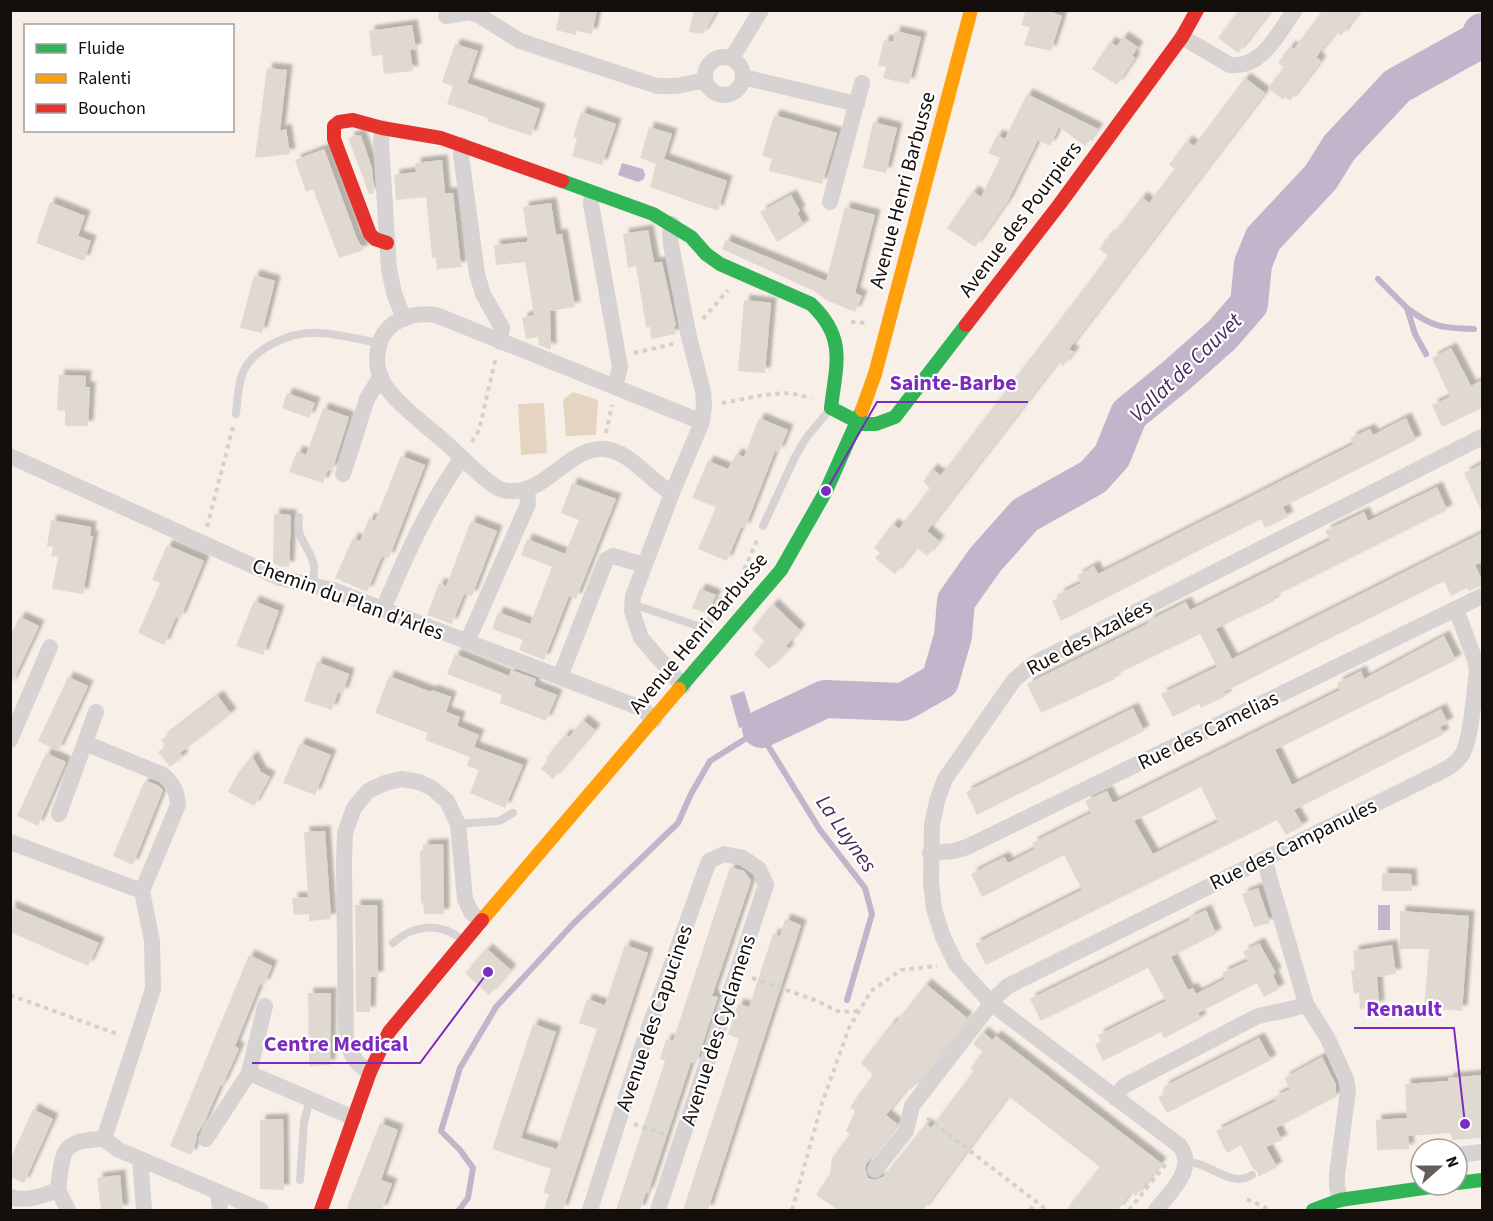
<svg xmlns="http://www.w3.org/2000/svg" width="1493" height="1221" font-family="'Source Sans 3',sans-serif">
<style>
.green{fill:#e5d4c0}
.water{fill:#c2b4ca}
.lines{fill:none;stroke-linecap:round;stroke-linejoin:round}
.stream{stroke:#c2b4ca;stroke-width:6}
.river{stroke:#c2b4ca;stroke-width:38}
.building{fill:#dfd9d2;fill-rule:evenodd;filter:url(#shadow)}
.path{stroke:#d3d1ce;stroke-width:4;stroke-dasharray:4.5 4.5;stroke-linecap:butt}
.lane{stroke:#d6d3d2;stroke-width:8}
.street{stroke:#d6d3d2;stroke-width:16}
.fast{stroke:#30b455;stroke-width:14}
.slow{stroke:#ff9f0a;stroke-width:14}
.jam{stroke:#e5322d;stroke-width:14}
.labels{text-anchor:middle;stroke-width:4.5;stroke-linejoin:round;paint-order:stroke}
.street-label{font-size:21px;fill:#140f0a;stroke:#fff}
.water-label{font-size:22px;font-style:italic;fill:#442b59;stroke:#fff}
.leader{fill:none;stroke:#7b2cbf;stroke-width:2}
.callout-dot{fill:#7b2cbf;stroke:#fff;stroke-width:2}
.callout-label{font-size:22px;text-anchor:middle;font-weight:bold;fill:#7b2cbf;stroke:#fff;stroke-width:4.5;stroke-linejoin:round;paint-order:stroke}
</style>
<defs>
<filter id="shadow"><feDropShadow dx="5.5" dy="-5.5" stdDeviation="1.5" flood-color="#0004"/></filter>
</defs>
<rect width="100%" height="100%" fill="#f8f0e8"/>
<path class="green" d="M573,392l25,8 -2,35 -30,1 -3,-36z
M544,403l3,50 -26,2 -3,-51z"/>
<path class="water" d="M622,163l21,6 2,5 -1,5 -6,3 -20,-7z
M744,691l10,33 -15,4 -9,-32z
M1378,905h12v25h-12z"/>
<g class="lines">
<path class="stream" d="M1378,279l29,29 8,26 11,20
M1408,309c26,19 35,19 66,20
M459,1210l9,-12 5,-30 -13,-18 -19,-19 19,-63 36,-61 77,-83 105,-101 13,-29 19,-33 51,-32 6,15 53,86 45,58 7,26 -25,86"/>
<path class="river" d="M761,729l64,-30 78,3 37,-21 13,-45 3,-35 29,-41 40,-45 68,-38 19,-21 17,-42 48,-39 45,-40 27,-31 4,-40 10,-25 58,-62 18,-29 58,-62 81,-45 4,-9"/>
</g>
<path class="building" d="M560,10h37l-5,24 -16,-3v4l-20,-5z
M694,10h23l-14,24 -14,-2z
M1026,10h19l17,6 -11,35 -27,-6 6,-18 -9,-2z
M1239,10h32l-33,43 -20,-15z
M1323,10h37l-19,26 -5,-4 -20,25 5,4 -31,40 -5,-4 -2,3 -15,-12 16,-21 -6,-4 12,-17 4,3z
M412,25l4,24 -6,1 3,21 -29,3 -2,-19 -10,1 -3,-25z
M895,31l26,6 -12,47 -26,-6 3,-11 -8,-2 6,-25 9,2z
M1123,37l15,10 -6,9 3,2 -18,27 -25,-16 18,-27 7,4z
M455,44l23,7 -11,32 73,26 -9,27 -44,-15 1,-3 -41,-14 6,-18 -11,-4z
M267,68l20,2 -7,61 6,-2 4,25 -35,4z
M1245,78l20,15 -196,256 5,3 -11,14 -5,-4 -131,169 12,10 -12,15 -11,-9 -21,27 -20,-16 5,-5 -6,-5 19,-24 6,5 31,-41 -7,-6 9,-13 8,6 6,-6 136,-178 26,-35 -9,-7 10,-13 2,1 31,-40 7,6 26,-34 -6,-4 18,-24 7,5z
M1027,94l71,35 -13,17 -26,-19 -9,19 -12,-6 -30,61 -33,46 -28,-19 26,-37 8,6 19,-39 -12,-5 9,-18 8,4z
M581,112l35,12 -14,41 -30,-9 5,-18 -4,-1z
M774,115l63,18 -15,51 -53,-13 3,-12 -10,-3z
M873,122l24,6 -11,45 -23,-5z
M649,127l23,7 -8,25 63,22 -9,30 -68,-24 6,-23 -16,-6z
M357,135l4,1 11,32 2,25 -5,1 -21,-56z
M324,149l33,90 7,11 -25,8 -26,-69 -7,3 -11,-32z
M442,160l3,33h8l8,74 -24,2 -1,-11h-4l-6,-61 -30,3 -2,-25 22,-3 -1,-9z
M791,195l9,16 -3,2 7,12 -27,17 -17,-30z
M50,202l35,14 -7,20 13,5 -7,20 -48,-18z
M551,203l5,32 6,-1 13,73 -25,4 1,39 -12,-5 -1,-8 -12,2 -4,-21 12,-3 -9,-53 -29,3 -2,-20 32,-3 2,-2 -5,-33z
M845,207l30,8 -20,78 7,3 -7,16 -29,-12 -10,-8 -94,-43 4,-9 100,41z
M648,230l6,33 8,-1 14,64h-2l2,8 -25,5 -1,-12h-4l-10,-61 -8,2 -5,-34z
M254,275l21,6 -13,52 -22,-5z
M744,300l27,3 -6,70 -27,-2z
M1451,348l20,38 11,-6v28l-40,19 -10,-22 18,-8 -18,-39z
M59,375l27,1 -1,11h5l-2,39h-23v-15l-8,-1z
M287,393l28,10 -6,15 -27,-10z
M323,408l26,9 -17,54 -4,-1 -5,13 -34,-11 8,-21 9,4z
M759,418l29,12 -9,22 -4,-1 -30,77 -4,-1 -14,34 -29,-12 18,-42 -24,-9 16,-37 20,8 8,-15 8,3z
M1406,418l10,22 -133,67 5,10 -23,11 -4,-9 -200,102 -9,-20 8,-4 -1,-3 22,-11 -4,-7 17,-10 4,8 256,-130 -4,-6 20,-9 3,6z
M401,456l24,9 -36,93 -7,-2 -15,36 -32,-14 18,-40 7,3 9,-23 6,3z
M1482,464v49l-18,-40z
M572,483l44,16 -40,100 -7,-3 -25,64 -25,-10 4,-10 -31,-11 6,-17 32,12 22,-57 -31,-12 6,-16 38,15 14,-34 -18,-7z
M1437,487l10,23 -174,87 1,4 -58,28 16,30 250,-126v29l-7,3 7,15v6l-14,5 -1,-3 -16,8 -7,-15 -220,111 2,4 -25,12 -2,-4 -26,13 -12,-23 56,-27 -17,-33 -87,42 2,3 -74,34 -14,-29 122,-61 -1,-2 38,-19 4,8 140,-70 -5,-9 39,-19 4,9z
M274,514l17,1 -2,52 -10,-1 -6,-3z
M51,520l40,7 -1,9h3l-10,58 -31,-5 6,-32 -7,-1 2,-9 -6,-1z
M471,521l26,10 -25,65 -8,-2 -12,30 -25,-9 12,-32 7,3z
M167,545l37,16 -24,58 -4,-2 -12,28 -26,-12 22,-50 -8,-3z
M700,589l16,6 -9,19 -15,-6z
M254,601l25,10 -16,44 -27,-9z
M773,604l27,26 -14,16 3,3 -20,20 -15,-15 11,-12 -13,-13z
M20,617l19,9 -29,61v-52z
M1444,636l12,24 -181,90 17,35 149,-76 7,14 -8,4 4,7 -150,76 9,16 -17,9 -9,-15 -291,145 -11,-21 107,-54 -18,-35 -82,42 -11,-23 33,-17 4,6 27,-14 -3,-6 59,-30 -6,-12 22,-10 6,12 227,-113 -3,-7 24,-12 3,8zM1201,787l17,35 -65,32 -19,-33z
M455,654l54,22 2,-6 25,9 -2,7 23,9 -11,26 -46,-18 2,-8 -55,-21z
M317,662l32,12 -6,20 -5,-2 -6,18 -28,-9z
M389,676l42,16 1,-2 19,7 -5,15 14,5 -3,9 22,9 -5,12 49,18 -18,43 -35,-15 9,-23 -12,-4 3,-9 -45,-17 3,-7 -53,-20z
M68,677l20,9 -30,65 -20,-10z
M218,696l13,18 -51,39 3,4 -13,10 -12,-15 8,-6 -5,-6z
M1133,708l11,23 -167,84 -11,-23z
M583,720l12,10 -42,49 -12,-10 7,-9 -2,-2 20,-24 3,3z
M300,743l31,12 -16,40 -32,-12z
M46,753l20,9 -28,64 -21,-10z
M252,756l9,16 9,5 -16,29 -26,-14 9,-17z
M144,782h6l9,4 4,4 -30,75 -20,-9z
M325,831l6,88 -22,2v-7l-15,1 -2,-17 16,-1 -4,-65z
M443,844l1,70h-20l-1,-11h-2l-1,-53h3v-5z
M730,867l14,4 7,10 -39,115 6,1 -22,67 -5,-2 -43,131h-2l-6,17h-24l49,-149 -5,-2 6,-20 7,2z
M1382,873l29,1 1,17h-30z
M1258,888l12,35 -16,4 -12,-33z
M355,905h22l1,72h-7l-1,35h-14z
M10,906l89,37 -11,23 -78,-34z
M1206,910l10,24 -45,23 17,33 5,-2 3,6 29,-15 -3,-6 26,-12 -5,-9 16,-9 17,30 -3,2 6,14 -15,8 -7,-14 -59,30 3,6 -37,19 -3,-6 -58,29 -8,-16 6,-4 -3,-6 68,-34 -18,-33 -107,53 -11,-22 160,-79 -1,-2z
M1400,911l69,5 -7,95 -38,-3 5,-59h-29z
M785,919l16,6 -93,285h-25l56,-171 -11,-5 10,-30 11,3 24,-73 7,2z
M625,945l23,8 -85,257h-19l5,-16 -6,-1 8,-24 -59,-20 41,-125 23,8 -35,106 36,11 40,-120 -18,-6 8,-24 18,6z
M1392,945l4,29 -19,3 2,29 -19,3 -1,-16 -5,1 -3,-24h4l-2,-19z
M487,949l24,21 -22,25 -24,-22z
M249,955l23,11 -8,19 -4,-1 -25,62 4,3 -17,37h-2l-15,35 -8,13 -1,8 -5,13 -21,-9z
M926,984l41,34 -56,72 -3,-3 -22,28 11,9 -1,2 -30,38 -1,5 3,9 6,2 9,-3 43,-53 5,4 43,-57 -4,-3 13,-16 -10,-8 10,-12 9,8 4,-4 165,127 -25,33 -5,-4 -13,18h-52l34,-43 -92,-71 -85,114h-85l-22,-15 14,-21 2,-16 18,-24 -4,-3 9,-20 -5,-4 23,-32 -12,-12 32,-41 2,2z
M308,993h23l-1,72 -21,1z
M1259,1038l12,22 -104,53 -9,-16 8,-4 -3,-6z
M1322,1057l14,28v12l-60,31 6,12 -16,7 11,20 -19,10v-5l-5,-3 -12,-24 -14,8 -11,-22 60,-30 -2,-4 16,-8 -6,-11z
M1482,1075v63l-30,2 -1,-7 -43,3 1,13 -32,1 -1,-30 31,-2 -2,-34 44,-3 -1,-3z
M33,1109l20,10 -29,64 -14,-6v-17z
M283,1119l1,71 -24,-1v-69z
M380,1123l18,7 -17,50 11,4 -10,26h-36z
M120,1175l3,35h-22l-4,-32z"/>
<g class="lines">
<path class="path" d="M703,319l25,-29
M851,322l17,1
M634,353l39,-9
M722,403c28,-4 62,-17 89,-4
M606,433l6,-28
M472,442l7,-12 17,-73
M207,527l26,-100
M737,586l21,-48
M752,978l63,22 22,11 14,1 9,-2
M10,995l110,40
M927,1118l120,92
M634,1124l30,10
M1247,1199l21,10
M792,1210l30,-107 27,-75 22,-37 30,-21 36,-4
M1030,1210l6,-8
M1129,1210l37,-46"/>
<path class="lane" d="M236,414c1,-12 2,-25 5,-36 8,-30 51,-47 79,-45 20,1 40,7 60,10
M299,517c-4,23 12,30 15,49 1,6 -1,13 -2,19
M763,526l32,-69 11,-19 25,-30
M632,604l69,23c11,-4 15,-17 20,-26
M458,824l41,-3 14,-8
M393,943c21,-19 47,-21 70,-3
M1187,1162c24,0 43,27 65,13
M300,1180l4,-58 6,-23"/>
<path class="street" d="M446,16l24,-4 10,4 40,25 137,45h20l28,-6
M1182,37l48,28c32,4 48,-32 65,-55
M705 76a19 19 0 1 1 38 0a19 19 0 1 1-38 0Z
M732,58l29,-48
M743,77l114,27
M382,128l-1,15 8,126 5,24 10,26
M462,145l-1,10 16,119 6,20 19,34 -2,14
M592,194l-1,10 29,163 -5,20
M830,202l32,-119
M672,224l-2,9 1,12 18,92 14,54 1,15 -2,16 -30,71 -39,103 -1,15 9,27 42,48
M10,456l270,122 53,12 310,119 11,11
M343,474l24,-75 14,-23
M672,493c-23,-12 -41,-42 -68,-44 -36,-2 -56,44 -94,42 -6,0 -12,-2 -17,-6 -17,-12 -32,-29 -48,-43 -17,-15 -52,-41 -62,-60 -7,-12 -7,-27 -3,-40 8,-23 34,-30 56,-27l266,107
M383,609c24,-55 44,-102 79,-151
M467,642l61,-138 -1,-15
M560,677l46,-117 7,-4 31,9
M10,740l40,-93
M85,743l78,32c10,9 14,16 15,30l-36,86
M59,814l37,-102
M10,842l132,49 10,50 1,48 -49,150 15,11 142,60
M930,853l24,-2 13,-4 515,-251
M1264,859l42,145 21,33 19,42 2,11 -11,85v11l3,14
M370,1072c-15,-8 -20,-18 -24,-35l-2,-175 1,-29 9,-25 14,-17 17,-8 16,-4 18,3 13,6 15,13 11,23 7,75 6,13 10,9
M249,1073l105,45
M1115,1098l9,-12 132,-69c16,-6 33,-5 50,-13
M206,1139l43,-66 16,-67
M1457,1155l25,-3
M140,1159l4,51
M875,1170l31,-39 6,-25 85,-110 11,-10 438,-217c7,-4 13,-9 17,-16 9,-18 11,-61 14,-82l-2,-11 -19,-51
M58,1190l10,20
M218,1192l2,18
M10,1197c17,5 32,-1 48,-7 5,-39 2,-50 46,-51
M590,1210l53,-166 66,-183 15,-7 19,4 16,11 7,16 -108,325
M1156,1210c14,-18 41,-41 24,-64l-188,-142 -36,-40 -13,-27 -9,-28 -3,-27 1,-57 5,-24 8,-22 69,-99 19,-16 449,-227"/>
<path class="fast" d="M562,181l91,33 38,23 15,17 14,10 91,40c36,34 25,60 20,104l31,16h14l19,-7 71,-92
M679,689l102,-119 45,-79 36,-81
M1457,1183l25,-3
M1313,1210l27,-10 105,-15"/>
<path class="slow" d="M862,410l13,-36 96,-364
M482,920l197,-231"/>
<path class="jam" d="M387,243l-12,-4 -5,-5 -36,-95v-13l5,-4 14,-2 29,8 59,10 121,43
M966,325l93,-120 123,-168 15,-27
M321,1210l49,-138 19,-40 93,-112"/>
</g>
<g class="labels">
<g class="street-label">
<text transform="translate(902 190) rotate(-75)" y="7">Avenue Henri Barbusse</text>
<text transform="translate(1020 219) rotate(-53)" y="7">Avenue des Pourpiers</text>
<text transform="translate(348 599) rotate(20)" y="7">Chemin du Plan d'Arles</text>
<text transform="translate(698 633) rotate(-50)" y="7">Avenue Henri Barbusse</text>
<text transform="translate(1089 637) rotate(-28)" y="7">Rue des Azalées</text>
<text transform="translate(1208 730) rotate(-26)" y="7">Rue des Camelias</text>
<text transform="translate(1293 844) rotate(-26)" y="7">Rue des Campanules</text>
<text transform="translate(654 1018) rotate(-71)" y="7">Avenue des Capucines</text>
<text transform="translate(718 1030) rotate(-72)" y="7">Avenue des Cyclamens</text>
</g>
<g class="water-label">
<text transform="translate(1185 367) rotate(-44)" y="8">Vallat de Cauvet</text>
<text transform="translate(847 833) rotate(55)" y="8">La Luynes</text>
</g>
</g>
<path class="leader" d="M826 491L877 402H1028M1465 1124L1454 1028H1354M488 972L420 1063H252"/>
<g class="callout-dot">
<circle cx="826" cy="491" r="6"/>
<circle cx="1465" cy="1124" r="6"/>
<circle cx="488" cy="972" r="6"/>
</g>
<g class="callout-label">
<text x="953" y="390">Sainte-Barbe</text>
<text x="1404" y="1016">Renault</text>
<text x="336" y="1051">Centre Medical</text>
</g>
<rect width="1493" height="1221" fill="none" stroke="#140f0a" stroke-width="24"/>
<rect x="24" y="24" width="210" height="108" fill="#ffffff" stroke="#a19f9d" stroke-width="1.5"/>
<rect x="36" y="44" width="30" height="9" fill="#30b455" stroke="#a19f9d" stroke-width="1.5"/>
<text x="78" y="54" font-size="18" fill="#140f0a">Fluide</text>
<rect x="36" y="74" width="30" height="9" fill="#ff9f0a" stroke="#a19f9d" stroke-width="1.5"/>
<text x="78" y="84" font-size="18" fill="#140f0a">Ralenti</text>
<rect x="36" y="104" width="30" height="9" fill="#e5322d" stroke="#a19f9d" stroke-width="1.5"/>
<text x="78" y="114" font-size="18" fill="#140f0a">Bouchon</text>
<g transform="translate(1439 1167) rotate(69)"><circle r="28" fill="#ffffff" stroke="#a19f9d" stroke-width="1.5"/>
<path d="M0-4.5L10 22L0 15L-10 22Z" fill="#645e58"/>
<text y="-9" font-size="16" font-weight="bold" text-anchor="middle" fill="#140f0a">N</text>
</g>
</svg>
